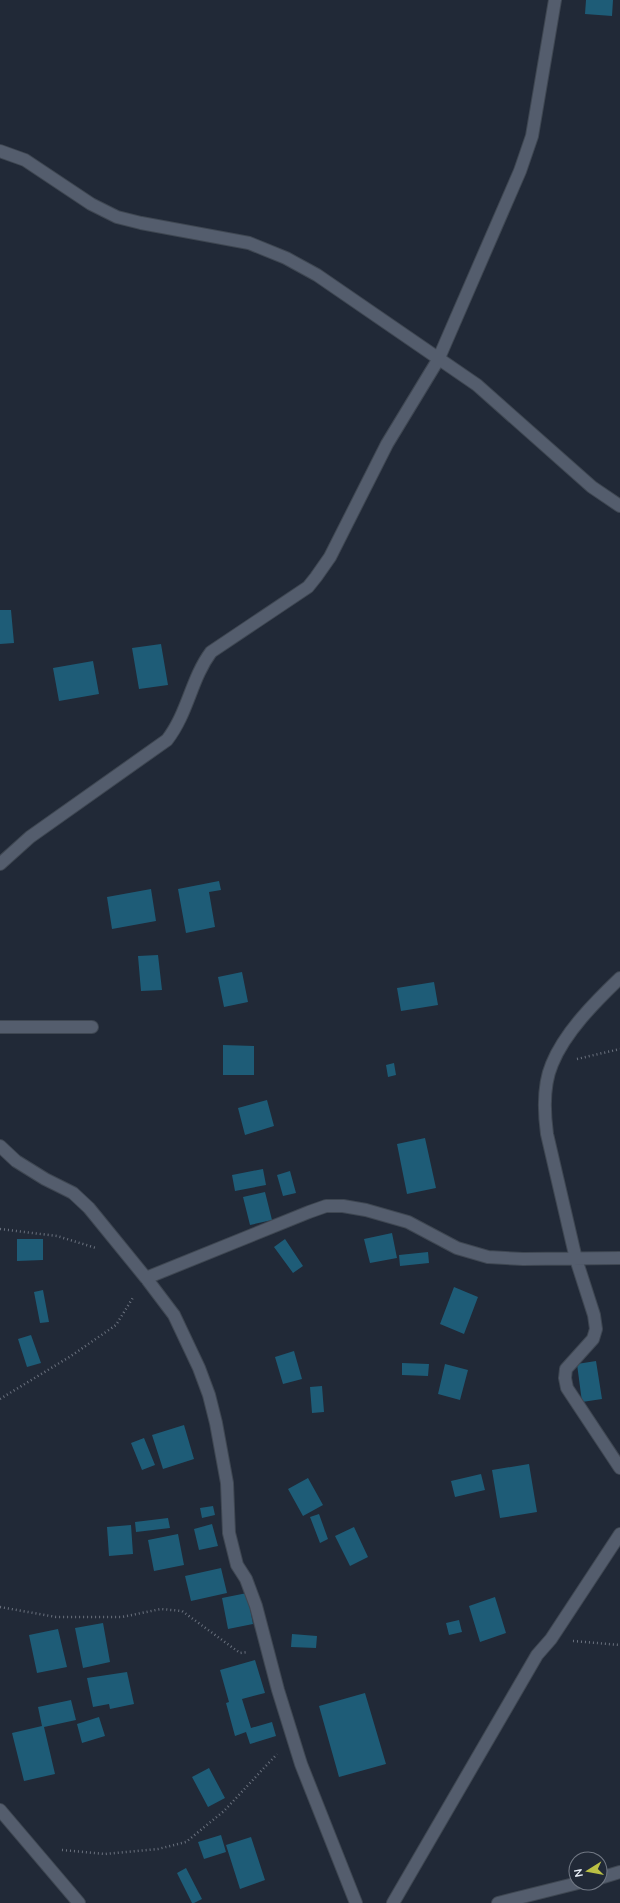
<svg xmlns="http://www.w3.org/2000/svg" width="620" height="1903" font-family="'Nunito Sans',sans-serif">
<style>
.building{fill:#1e5c77}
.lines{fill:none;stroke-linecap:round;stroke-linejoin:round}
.minor-casing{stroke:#3f4752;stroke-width:14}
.path{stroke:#6a717e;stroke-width:2.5;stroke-dasharray:1 3;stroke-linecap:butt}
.minor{stroke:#545d6d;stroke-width:12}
</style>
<rect width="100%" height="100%" fill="#212937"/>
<path class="building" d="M586,0h27l-1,16 -27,-2z
M0,610h11l3,33 -14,1z
M161,644l7,41 -29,4 -7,-41z
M93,661l6,33 -40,7 -6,-33z
M219,881l2,9 -12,2 6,35 -29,6 -8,-44z
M151,889l5,32 -44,8 -5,-32z
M158,955l4,35 -21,1 -3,-35z
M242,972l6,30 -24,5 -6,-30z
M434,982l4,23 -37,6 -4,-23z
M223,1045l31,1v29h-31z
M394,1063l2,12 -8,2 -2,-12z
M267,1100l7,26 -29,9 -7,-27z
M425,1138l11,50 -29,6 -10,-50z
M263,1169l3,16 -31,6 -3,-16z
M290,1171l6,22 -13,3 -6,-21z
M265,1192l7,28 -22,5 -7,-28z
M392,1233l5,25 -27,5 -6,-24z
M17,1239h26v21l-26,1z
M285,1239l18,27 -10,7 -19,-26z
M428,1252l1,11 -29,3 -1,-11z
M454,1287l24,10 -14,37 -24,-10z
M43,1290l6,32 -9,1 -6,-31z
M31,1335l10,28 -14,4 -9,-28z
M294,1351l8,28 -19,5 -8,-27z
M596,1361l6,38 -20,3 -5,-38z
M402,1363l27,1 -1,12 -26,-1z
M445,1364l23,6 -8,30 -22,-6z
M322,1386l2,26 -12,1 -2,-26z
M184,1425l10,34 -31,10 -11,-34z
M144,1438l11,27 -13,5 -11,-27z
M529,1464l8,48 -37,6 -8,-48z
M481,1474l4,16 -30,7 -4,-16z
M308,1478l15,27 -20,11 -15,-27z
M213,1506l2,9 -13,3 -2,-10z
M319,1514l9,25 -8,4 -10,-26z
M168,1518l2,10 -34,4 -1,-10z
M212,1524l6,22 -19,4 -5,-21z
M131,1525l2,29 -24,2 -2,-29z
M354,1527l14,30 -18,9 -15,-30z
M178,1534l6,31 -30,6 -6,-31z
M221,1568l6,25 -36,8 -6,-25z
M247,1593l6,31 -25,5 -6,-31z
M495,1597l11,36 -26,9 -11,-36z
M459,1620l3,12 -13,3 -3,-12z
M103,1623l7,39 -27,6 -8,-40z
M58,1629l9,38 -30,6 -8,-38z
M292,1634l25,2 -1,12 -25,-1z
M255,1660l10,33 -23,6 9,29 21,-6 4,14 -26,8 -4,-12 -11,4 -9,-33 3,-1 -9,-32z
M127,1672l7,32 -24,5 -1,-5 -16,3 -6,-29z
M365,1693l21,71 -47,13 -20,-71z
M71,1700l5,20 -32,7 11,47 -31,7 -12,-48 30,-7 -4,-19z
M99,1717l6,19 -23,7 -5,-19z
M209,1768l16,30 -17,9 -16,-30z
M221,1835l5,17 -22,7 -6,-17z
M251,1837l14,43 -25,9 -14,-44z
M186,1868l16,31 -8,4h-2l-15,-30z"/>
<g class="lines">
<g class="minor-casing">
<path id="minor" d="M0,151l25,9 66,44 26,13 24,6 108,20 37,15 31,17 160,110 115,102 28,19
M0,864l30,-27 137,-97c21,-27 24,-61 44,-88l97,-65 8,-10 14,-20 57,-113 51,-84 82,-189 12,-35 23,-136
M620,978c-25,24 -55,54 -68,86 -9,21 -8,48 -5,70l29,125 18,56 2,14 -3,10 -27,30 -1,9 2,10 53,80
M0,1027h92
M0,1146l16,15 29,18 28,14 16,15 57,70 28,37 25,53 10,27 7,28 11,60 2,50 8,32 9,14 10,27 22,84 23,74 55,139
M146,1278l163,-66 17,-6h17l23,4 42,12 49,26 31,9 35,2 97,-1
M0,1810l79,93
M600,1878l20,-6
M393,1903l144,-248 14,-16 69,-105
M498,1903l80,-20"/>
</g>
<path class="path" d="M577,1059l43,-10
M0,1229l57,7 39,12
M0,1399l71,-43 45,-31 18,-29
M0,1607l56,10h66l39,-8 21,2 58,42 8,-1
M573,1641l47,4
M62,1850l43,4 53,-5 28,-7 38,-31 53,-57"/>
<use href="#minor" class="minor"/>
</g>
<g transform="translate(588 1871) rotate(259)"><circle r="19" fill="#212937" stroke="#717884"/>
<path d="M0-3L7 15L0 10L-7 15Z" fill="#bbc044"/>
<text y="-6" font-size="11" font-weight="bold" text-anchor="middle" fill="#e8eef7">N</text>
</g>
</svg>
